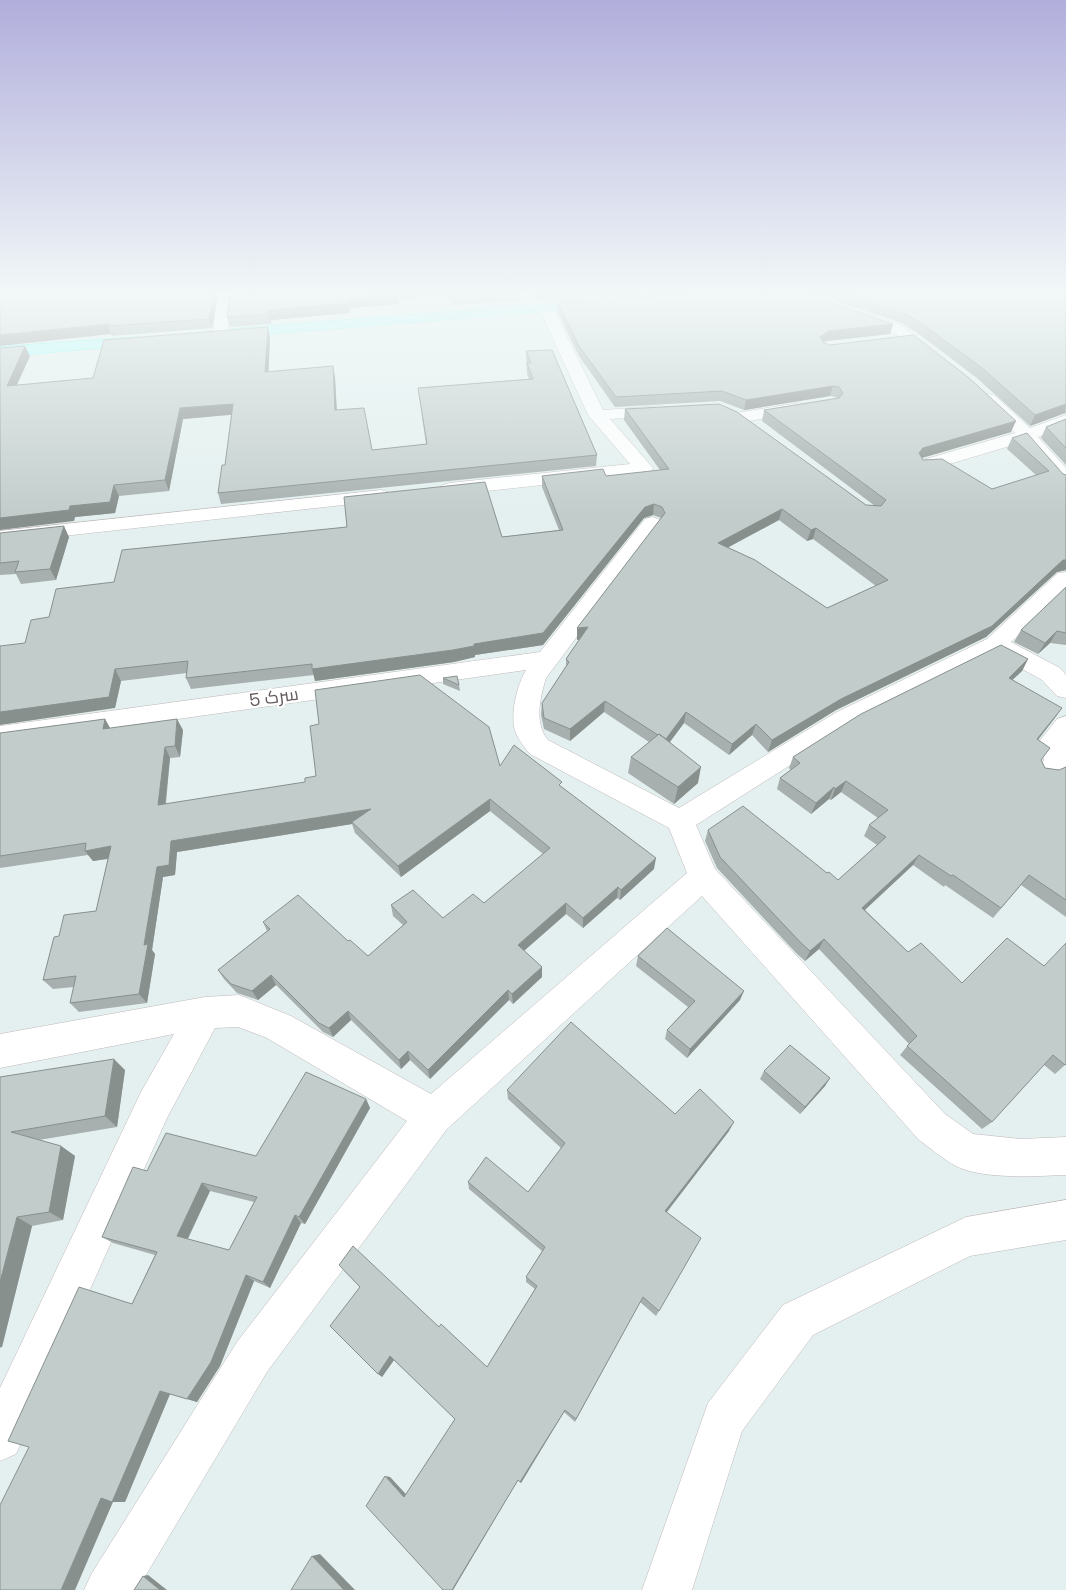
<svg xmlns="http://www.w3.org/2000/svg" width="1066" height="1590" font-family="'Space Grotesk',Cairo,sans-serif">
<style>
.lines{fill:none;stroke-linecap:round;stroke-linejoin:round}
.minor-casing{stroke:#c1b8bb;stroke-width:1}
.major-casing{stroke:#4dffe7;stroke-width:1}
.minor{fill:#fff;fill-rule:evenodd}
.major{fill:#a9fffe;fill-rule:evenodd}
.wall{fill:#a7b0af;fill-rule:evenodd}
.shaded-wall{fill:#88908e}
.building{fill:#c2cdcb;stroke:#88908e;fill-rule:evenodd}
.labels{text-anchor:middle;stroke-width:4.5;stroke-linejoin:round;paint-order:stroke}
.street-label{font-size:18px;fill:#665b5e;stroke:#fff}
</style>
<rect width="100%" height="100%" fill="#e3f0ef"/>
<g class="lines">
<g class="minor-casing">
<path id="minor" d="M218,293h14l-5,41 -7,4 -7,-4z
M517,293h14l8,16 -2,3h-10z
M789,293h19l93,32 44,33 -3,3h-10l-41,-30 -100,-35z
M546,304l7,4 50,102 58,-4 6,1 2,4 -2,4 -6,1 -51,3 43,49 -2,4 -7,2 -195,21 -7,-2 -3,-4 3,-4 7,-2 181,-19 -42,-49 -49,-107z
M988,394l6,1 36,33 36,-13v11l-28,11 28,31v18l-7,-2 -36,-42 -90,27h-14l-2,-4 2,-4 96,-28 -35,-34 2,-4z
M799,403l6,1 2,4 -2,4 -63,10 -6,-1 -3,-4 3,-4 6,-1z
M381,490l7,2 3,4 -3,4 -388,43v-12z
M652,517l7,2 3,4 -116,155c-6,20 -12,45 2,62l131,68 158,-96 150,-73 71,-66 8,-1v18l-55,52 49,26 6,7v23l-9,-2 -15,-16 -47,-26 -140,70 -159,101 19,44 230,245 28,20 48,5 45,-2v38c-30,1 -86,5 -112,-10 -12,-7 -24,-17 -35,-25l-217,-244 -255,233 -180,243 -130,218h-53l8,-17 145,-231 170,-221 -140,-83 -29,-11 -23,1 -48,90 -151,336 -16,7v-73l141,-296 33,-58 -174,34v-34l205,-37 34,-2 52,21 140,78 256,-221 -18,-45 -139,-74c-6,-7 -12,-15 -15,-23 -5,-17 2,-46 11,-61l-526,74v-18l540,-74 105,-133z
M1066,716v55c-10,8 -15,11 -27,7l-4,-7 9,-11 -6,-17 19,-24z
M1066,1200v40l-96,16 -157,79 -71,96 -50,159h-50l66,-187 75,-98 183,-88z"/>
</g>
<g class="major-casing">
<path id="major" d="M595,300l7,4 -2,3 -368,30 -7,-4 7,-4z
M139,337l7,4 -2,3 -144,13v-10z"/>
</g>
<use href="#minor" class="minor"/>
<use href="#major" class="major"/>
</g>
<path class="wall" d="M2,293h216l-6,35 -100,8 -1,-2z
M230,293h289v8l-67,4 -4,-10 -50,4 1,5 -49,4v5l-79,7v4l-41,3 -3,-10z
M532,293h135l-122,9 -2,-3h-7z
M812,293h254v121l-1,-1 -35,13 -52,-47 -59,-45 -17,-11z
M558,303l335,21 -3,10 -64,7 -2,2 187,89 -89,26 1,2 69,29 44,-14 -29,-26 5,-11 51,36 3,1v95l-9,2 -71,65 -150,73 -68,42 -16,-17 -23,20 -45,-32 -14,19 28,41 -24,21 -46,-31 3,-16 18,-15 -45,-30 -34,29 -26,-12 -3,-14 1,-12 24,-37v-7l14,-19h-3l84,-122 -8,-3 -9,3 -101,127 -68,10v2l-21,5 -139,19 -1,-6 -123,14 -5,-11 1,-5 -66,8 -6,27 -90,-65 24,-26 453,-80 57,-7 -17,-43v-11h64l54,-6 -36,-50 1,-11 241,96 9,1 -113,-85 2,-11 73,-11 -1,-2 -6,-1 -86,14 -24,-9 -105,6 -36,-51 -21,-43zM779,520l28,21 6,-2 63,47 -49,22 -99,-61z
M270,337l-2,34 67,6 2,33 35,40 54,-6 -8,-56 111,-9 -2,-5 -1,-23 71,104 -1,11 -375,38 -3,-11 7,-28 6,-50 -48,4 -14,72 -50,5 -4,17 -40,4 -1,4 -74,-173 30,8 -13,29 76,-7z
M1066,419v46l-25,-27 5,-11z
M0,533l69,4 -13,43 -35,4 -5,-10 -16,1z
M1066,587v58l-16,-2 -12,11 -24,-12 7,-12z
M1028,659l-6,12 -10,9 50,28 -8,11 -16,21 3,20 4,8 14,2 7,-3v150l-45,-32 -28,33 -48,-33 -1,2 -31,-22 -48,45 43,42 54,31 104,81 -11,10 -11,-9 -52,57 -10,7 -82,-74 9,-11 -90,-95 -14,12 -8,-7 -80,-86 -12,-27 3,-11 119,43 11,7 39,-35 -13,-9 5,-11 9,-7 -37,-26 -10,8 -2,-1 -18,15 -34,-25 3,-11 11,-8 -2,-2 4,-11z
M443,678l16,7 1,6 -17,-7z
M105,719l5,9 73,2 -3,27 -10,1 -4,46 334,-38 62,21 92,82 -34,31 -3,-2 -34,30 -17,-14 -42,37 18,26 -29,27 -4,-4 -79,79 -20,-19 -9,9 -50,-49 -18,17 -10,-5 -47,-47 -18,15 -21,-7 -13,-14 -6,-9 49,-39 -4,-9 85,19 20,15 35,-31 -10,-9 -2,-11 52,13 41,-15 59,-49 -53,-43 -89,66 -46,-44 -3,-9 -175,28 -2,23 -12,2 -11,73 3,4 -8,49 -68,9 -9,-9 4,-16 -21,2 -10,-9 16,-44 37,-25 12,-52 -15,2 -5,-6 -88,13v-135z
M638,956l102,44 -53,58 -22,-19 2,-9 21,-23 -52,-41z
M125,1070l-8,57 -78,13 22,6 14,10 -12,64 -31,6 -30,121 -2,1v-271z
M764,1071l66,7 -5,8 -25,28 -40,-35z
M507,1090l168,24 54,17 -62,81 -8,99 -3,5 -16,-14 -65,120 -11,-10 -43,71 -3,-3 -65,110h-10l-53,-113 16,17 49,-75 -61,-59 -12,17 -22,-90 -21,-22 100,62 48,40 48,-78 -9,-7v-5l16,-26 -73,-62 -1,-7 60,10 33,-44 -53,-49z
M366,1099l4,9 -65,116 -4,-1 -31,65 -16,-7 -34,85 -23,36 -27,-8 -45,108h-12l19,-198 23,-49 -42,-12 -11,-6 45,-66 109,-15zM210,1191l44,11 -25,48 -41,-11z"/>
<path class="shaded-wall" d="M214,293h4l-6,35 -3,-9z
M397,293h51v2l-50,4 1,5 -49,4v5l-79,7v4l-3,-10 1,-4 79,-12z
M536,293h7v6h-7z
M109,324l-1,2 3,8 -111,12v-11z
M893,324l-3,10 -64,7 -8,6 2,-10 9,-6z
M268,327l2,10 -2,45 -3,-10z
M25,346l5,10 -19,41 -4,-11z
M333,366l2,11 2,44 -2,-11z
M833,386l-3,10 -86,14 2,-10z
M233,404l3,10 -53,5 -14,72 -4,-11 15,-72z
M1066,404l-1,9 -35,13 5,-11z
M1016,421l-5,11 -93,27 1,-6 4,-5z
M114,485l5,11 -4,17 -40,4 -1,4 -74,9v-12l70,-12z
M654,504l-1,11 -9,3 -101,127 -68,10v2l-21,5 -139,19 -3,-12 162,-25 171,-137z
M782,509l-3,11 -63,34 2,-11z
M64,526l5,11 -13,43 -6,-11z
M816,528l-3,11 -6,2 4,-11z
M1063,560h3v10l-9,2 -71,65 -150,73 -68,42 4,-12z
M588,627v11l-11,2v-12z
M1057,631l-7,12 -12,11 7,-11z
M1028,659l-6,12 -20,19 7,-12z
M115,669l6,12 -6,27 -115,17v-13z
M605,701l-1,11 -34,29v-12z
M1062,708l-8,11 -25,32 8,-12z
M686,712l-2,11 -21,28 2,-11z
M105,719l6,11 -8,-1z
M177,719l6,11 -3,27 -5,-11z
M756,724l-4,11 -23,20 3,-11z
M165,747l5,11 -6,58 -6,-11z
M701,767l-3,16 -24,21 4,-17z
M846,781l-5,11 -10,8 4,-11z
M834,787l-5,12 -18,15 5,-11z
M490,799v12l-89,66 -3,-11z
M371,809l-19,13v2l-175,28 -2,23 -12,2 -11,73 3,4 -8,49 -8,-9 5,-49 13,-78 14,-26z
M111,846l7,11 -25,4 -8,-10z
M919,855l-6,10 -57,53 6,-10z
M656,858l-2,11 -34,31 1,-10z
M618,887l-1,11 -34,30v-10z
M566,903v11l-48,42v-11z
M824,939l-5,10 -14,12 5,-10z
M542,967v10l-29,27 -1,-10z
M271,975l5,10 -18,15 -6,-9z
M508,990l1,10 -79,79 -2,-9z
M744,991l-4,9 -53,58 3,-9z
M348,1011l3,9 -18,17 -4,-9z
M408,1051l2,9 -9,9 -2,-9z
M114,1059l11,11 -8,57 -12,-11z
M830,1078l-5,8 -25,28 5,-7z
M366,1099l4,9 -65,116 -6,-7z
M734,1122l-5,9 -67,87 3,-7z
M61,1146l14,10 -12,64 -14,-8z
M202,1183l8,8 -24,51 -9,-6z
M295,1215l6,8 -31,65 -7,-6z
M17,1217l15,9 -30,121h-2v-65z
M246,1275l8,6 -34,85 -23,36 -10,-3z
M390,1356l4,4 -12,17 -4,-3z
M160,1391l10,3 -45,108h-12l-38,88h-14l40,-92z
M565,1410l-1,2 -43,71 -1,-1z
M385,1476l5,1 18,20h-4z
M518,1480l-65,110h-1z
M320,1554l35,36h-11l-32,-34z
M148,1575l19,15h-7l-17,-14z"/>
<path class="building" d="M2,293h212l-5,26 -101,7 1,-2 -109,11v-37z
M230,293h167l1,1 -50,4v5l-79,7 -1,4 -41,3z
M450,293h47l-46,3z
M693,293h111l89,31 -64,7 -9,6 4,6 6,2 83,-10 55,42 48,44 -93,27 -4,5 4,7 19,-1 50,30 57,-18 -37,-33 15,-5 36,41 3,1v85h-3l-71,66 -151,73 -69,41 -16,-16 -24,20 -46,-32 -20,27 -7,-5 -1,1 -53,-34 -35,28 -26,-11 -2,-15 27,-41 -3,-3 22,-32 -11,1 88,-115 -3,-6 -8,-3 -9,3 -102,126 -69,11v2l-21,4 -141,19v-5l-126,14 2,-17 -73,8 -6,28 -109,15v-66l25,-3 6,-23 18,-3 7,-28 58,-7 8,-32 225,-23 -3,-30 141,-15 17,55 61,-7 -21,-54 61,-7 3,7 63,-7 -44,-60 94,-5 18,8 129,93 15,1 5,-6 -122,-90 75,-12 4,-5 -4,-6 -6,-1 -87,14 -24,-9 -106,6 -37,-51 -21,-43zM782,509l29,21 5,-2 72,52 -61,28 -72,-48 -37,-17z
M843,293h223v111l-31,11 -53,-47 -60,-44 -17,-10z
M268,327l-3,45 68,-6 2,44 29,-2 8,42 55,-6 -9,-56 115,-9 -6,-16h4l-5,-12 26,-1 45,105 -379,38 4,-28h3l8,-61 -53,4 -15,72 -51,5 -4,17 -40,4 -1,4 -69,8v-170l25,-2 -18,40 86,-8 11,-38z
M1066,419v29l-20,-21z
M64,526l-14,43 -35,3 4,-11 -19,2v-30z
M1066,587v46l-9,-2 -12,12 -24,-13z
M1001,645l27,14 -19,19 53,30 -25,31 13,9 -9,12 4,8 14,2 7,-3v133l-37,-25 -28,33 -48,-33 -2,1 -32,-21 -57,53 46,44 13,-9 41,40 45,-45 37,28 22,-23v121l-1,1 -12,-10 -61,67 -85,-76 10,-10 -93,-97 -14,12 -8,-7 -82,-87 -12,-27 35,-24 84,67 2,-1 9,8 48,-43 -17,-12 19,-15 -42,-29 -11,8 -1,-2 -18,16 -36,-25 20,-15 -7,-6 68,-43z
M420,675l69,52 11,39 14,-21 48,37 -3,3 97,73 -35,32 -3,-3 -35,31 -17,-15 -48,42 24,22 -30,27 -4,-4 -80,80 -20,-19 -9,9 -51,-49 -19,17 -10,-5 -48,-48 -19,16 -21,-7 -13,-14 52,-41 -7,-7 35,-27 50,46 2,-1 18,16 39,-34 -16,-17 22,-15 30,28 30,-24 11,9 66,-55 -60,-49 -92,67 -46,-44 19,-13 -200,32 -2,24 -12,2 -13,78 4,-1 -9,50 -69,9 6,-27 -33,4 11,-43 5,-1 5,-21 32,-4 15,-65 -26,5 1,-8 -86,13v-123l105,-14 -2,10 74,-10 -2,27 -10,1 -7,58 147,-23v-4l11,-2 -6,-50 9,-2 -4,-34z
M457,676l2,9 -16,-7z
M659,734l42,33 -23,20 -47,-30z
M667,928l77,63 -54,58 -23,-19 28,-29 -57,-45z
M571,1022l104,92 25,-25 34,33 -69,89 36,27 -42,73 -16,-14 -67,122 -11,-9 -45,72 -2,-2 -66,110h-9l-77,-84 19,-30 19,21 51,-78 -65,-63 -12,18 -48,-48 30,-39 -21,-22 14,-19 86,81 2,-3 46,43 50,-81 -11,-9 19,-30 -77,-65 18,-25 42,35 37,-49 -58,-53z
M790,1045l40,33 -25,29 -41,-36z
M114,1059l-9,57 -94,16 50,14 -12,66 -32,5 -17,65v-205z
M306,1072l60,27 -67,118 -4,-2 -32,67 -17,-7 -35,87 -24,37 -27,-8 -48,111 -11,-4 -40,92h-61v-85l29,-58 -21,-6 71,-154 53,17 25,-52 -55,-15 31,-70 14,4 19,-38 90,23zM202,1183l55,14 -28,53 -52,-14z
M312,1556l32,34h-53z
M143,1576l17,14h-26z"/>
<linearGradient id="sky" x2="0" y2="1"><stop stop-color="#b1aedc"/><stop offset="0.57" stop-color="#f2f8f8"/><stop offset="1" stop-color="#f2f8f8" stop-opacity="0"/></linearGradient>
<rect width="1066" height="515" fill="url(#sky)"/>
<g class="labels">
<g class="street-label">
<text transform="translate(274 697) rotate(-8)" y="6">سرک 5</text>
</g>
</g>
</svg>
